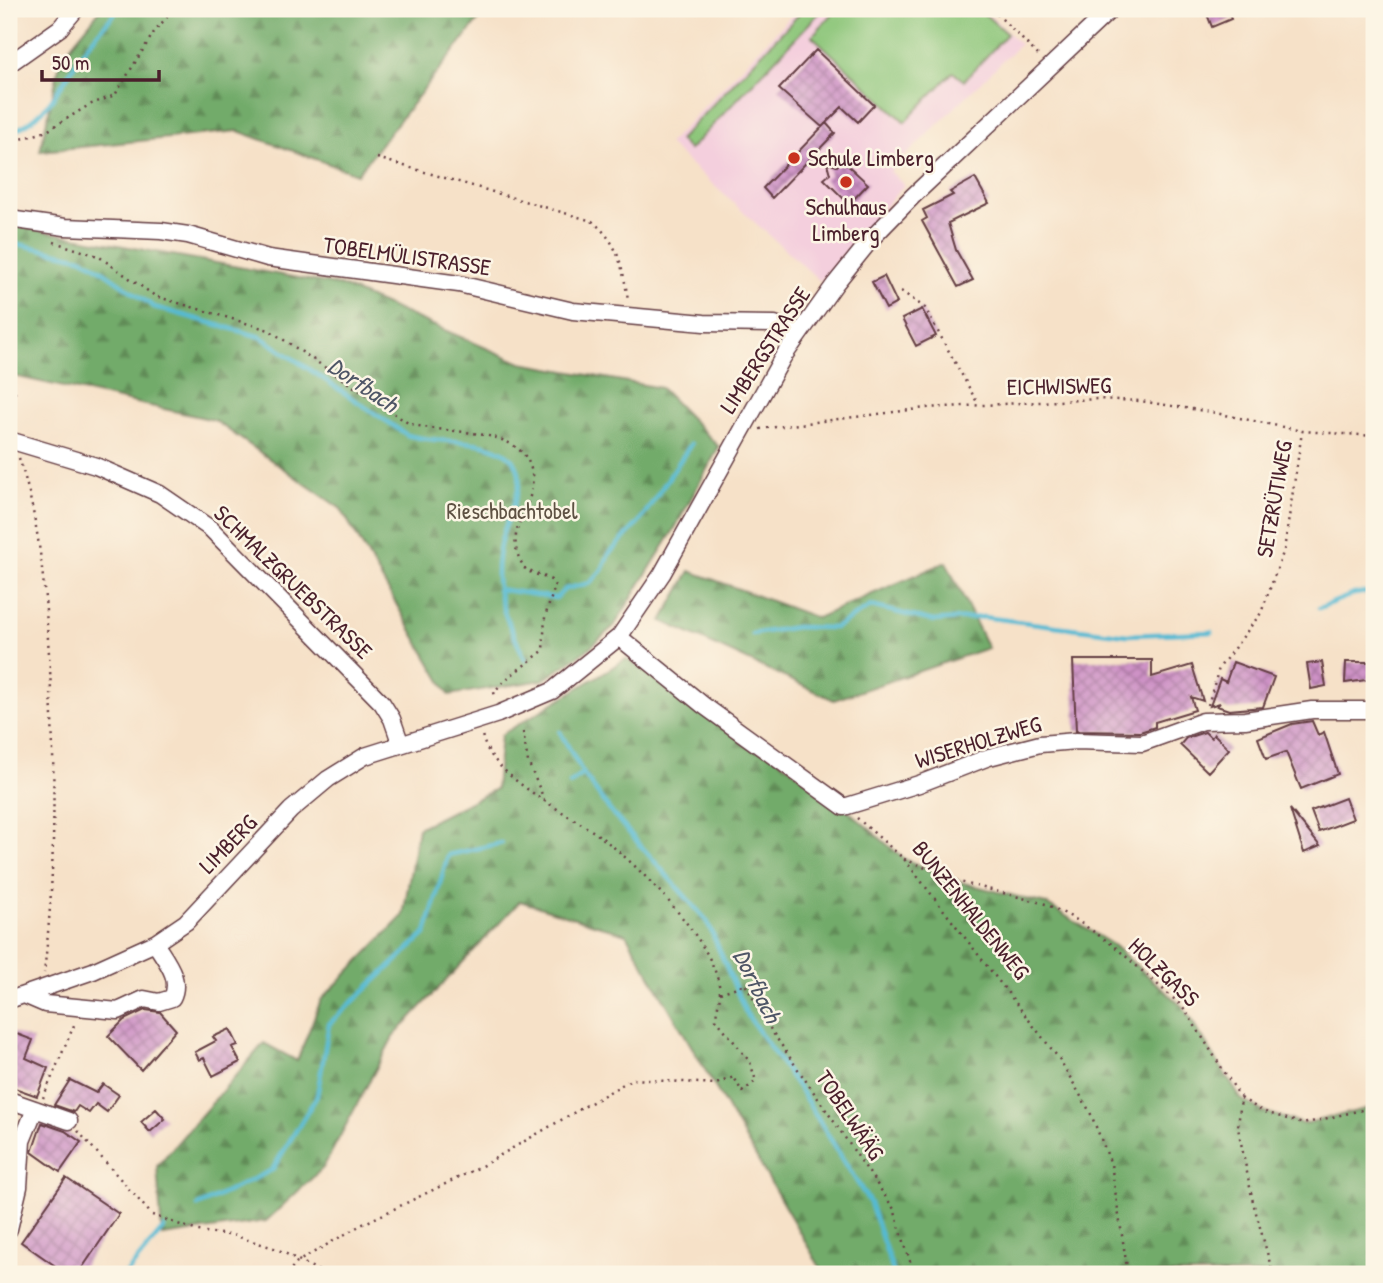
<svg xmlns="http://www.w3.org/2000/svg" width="1383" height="1283" font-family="'Patrick Hand',sans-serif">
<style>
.built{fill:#f4cfdd}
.forest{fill:url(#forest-firs);stroke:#5e654a;stroke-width:2}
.pitch{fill:#8dc67a;stroke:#6c7252;stroke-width:2}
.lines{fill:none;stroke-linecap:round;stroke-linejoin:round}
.stream{stroke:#54bad3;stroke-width:4.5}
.building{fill:url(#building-cross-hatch)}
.minor-casing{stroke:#643c43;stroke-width:19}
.path{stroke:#643c43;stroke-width:2.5;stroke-dasharray:2 5;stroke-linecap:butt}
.minor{stroke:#fff;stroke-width:16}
.poi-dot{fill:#c8321e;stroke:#fcf5e5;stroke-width:2.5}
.labels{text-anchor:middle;stroke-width:5;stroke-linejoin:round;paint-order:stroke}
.poi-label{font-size:23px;fill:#4a1f2b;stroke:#fcf5e5;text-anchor:start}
.street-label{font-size:23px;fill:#4a1f2b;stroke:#fcf5e5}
.park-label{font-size:23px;fill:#5e5143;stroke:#fcf5e5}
.water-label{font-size:24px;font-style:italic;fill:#4e5566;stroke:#fcf5e5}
</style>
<defs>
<pattern id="forest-firs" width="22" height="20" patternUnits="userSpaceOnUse" patternTransform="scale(1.75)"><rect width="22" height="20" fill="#72ab6a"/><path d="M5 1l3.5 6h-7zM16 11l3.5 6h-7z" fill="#608b57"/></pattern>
<pattern id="building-cross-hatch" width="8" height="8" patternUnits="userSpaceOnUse" patternTransform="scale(1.75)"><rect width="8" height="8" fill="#ce92c6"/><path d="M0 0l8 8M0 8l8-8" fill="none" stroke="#a977a1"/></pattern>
</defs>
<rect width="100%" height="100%" fill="#fcf5e5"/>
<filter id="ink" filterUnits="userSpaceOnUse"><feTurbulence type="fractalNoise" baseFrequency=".0143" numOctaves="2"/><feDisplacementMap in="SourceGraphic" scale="14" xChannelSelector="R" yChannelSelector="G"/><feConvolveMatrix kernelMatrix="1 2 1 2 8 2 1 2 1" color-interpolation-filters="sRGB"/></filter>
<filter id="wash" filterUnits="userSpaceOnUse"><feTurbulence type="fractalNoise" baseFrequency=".00686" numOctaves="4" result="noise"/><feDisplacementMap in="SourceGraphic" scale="28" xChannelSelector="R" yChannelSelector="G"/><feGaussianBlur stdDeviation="1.57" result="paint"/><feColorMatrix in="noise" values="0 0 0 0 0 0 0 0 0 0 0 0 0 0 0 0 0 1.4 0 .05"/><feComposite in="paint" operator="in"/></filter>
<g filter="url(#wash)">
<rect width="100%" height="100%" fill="#f6e1c8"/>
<path class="built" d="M798,9h185l37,35 -130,127 14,14 -84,96 -152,-137z"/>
<path class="forest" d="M101,9h386l-130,165 -119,-43 -198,20 21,-93z
M9,225l333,61 179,77 140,25 58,59 -44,81 -61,98 -27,24 -44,30 -94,15 -108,-186 -127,-89 -205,-45z
M946,562l42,86 -154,52 -172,-79 28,-50 127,47z
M626,659l77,46 141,102 60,52 56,23 86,22 67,41 70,62 58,92 21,12 41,13 71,-17v167h-550l-198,-340 -106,-33 -127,136 -70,131 -57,53 -104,15 -5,-70 107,-123 33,18 24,-61 82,-84 15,-88 78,-39 5,-54z"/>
<path class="pitch" d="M804,9h19l-134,141 -10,-10z
M837,9h142l28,25 -43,47 -11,-9 -48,50 -93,-86z"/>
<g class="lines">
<path class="stream" d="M9,132c39,-11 55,-55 78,-86 10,-13 21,-25 32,-37
M9,242l72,16 12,6 61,43 107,30 146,98c30,9 66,2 94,16 37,19 8,58 1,86 -3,11 -5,25 -5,37 0,30 16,59 28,85
M498,589l58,9 9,-9 25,-6 12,-13 7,-16 31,-33 51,-77
M1319,608l35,-14 20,-3
M752,634l44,-7 39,1 36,-22 62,15 50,-4 144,18 85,-3
M560,732l23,41 28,39 96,109 39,92 56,80 68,110 24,71
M570,784l13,-11
M198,1206l74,-36 45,-74 12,-72 97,-91 22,-78 54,-12
M126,1274l38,-46"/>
</g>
<g id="blocks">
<path class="building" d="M1221,9h6l4,10 -19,8 -5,-13z
M816,50l58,55 -16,17 -16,-15 -20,20 -43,-38z
M826,123l9,10 -63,65 -9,-10z
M842,160l26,24 -19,20 -25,-25 6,-5 -3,-11 10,3z
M975,178l14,25 -41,20 8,27 17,30 -15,7 -36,-66 5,-3 -4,-8 30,-15 -3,-3z
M884,276l13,27 -11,6 -14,-27z
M922,309l14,27 -20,10 -14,-27z
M1073,660h79v17l40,-12 11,36 -12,-4 4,13 -40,12v5l-15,5 -64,-1z
M1233,662l41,15 -11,30 -34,3 -12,-4 3,-3 -10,3 10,-27 6,3z
M1322,662l4,24 -15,3 -4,-25z
M1346,662h28l-1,17 -28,4z
M1312,721l6,14 6,-3 14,42 -37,15 -15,-37 -20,7 -8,-21 34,-14z
M1205,732l6,6 3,-4 15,15 -21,23 -28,-27 6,-7z
M1345,798l8,21 -34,13 -8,-21z
M1290,809l30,37 -16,7z
M145,1010l15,2 16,18 -35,40 -33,-34 16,-16z
M230,1029l8,16 -6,2 8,15 -27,14 -9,-18 -5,2 -4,-8 21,-11 -3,-4z
M9,1031l24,9 -7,18 22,10 -11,28 -28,-10z
M70,1080l26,13 7,-9 16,11 -12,17 -11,-8 -7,9 -11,-7 -4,6 -20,-7z
M156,1109l9,10 -15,13 -9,-10z
M42,1123l23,8 16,11 -21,30 -28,-20z
M66,1178l53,36 -41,60h-11l-46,-32z"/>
</g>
</g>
<g filter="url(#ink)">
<use href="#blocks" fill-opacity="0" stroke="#643c43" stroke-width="2"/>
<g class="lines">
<g class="minor-casing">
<path id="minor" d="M9,64l51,-36 16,-19
M9,219l56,8 96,4 27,4 80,23 191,26 114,27 131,12 71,1 23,11
M9,440l87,26 64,28 51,35 171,174 10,16 8,23
M619,637l84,68 141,102 75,-23 70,-27 51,-13 36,-3 66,2 61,-22 42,-1 67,-10h62
M24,995l21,9 73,7 26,-12 15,3 13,-4c10,-20 -7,-38 -17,-55
M9,1000l84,-29 62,-28 31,-21 105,-112 37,-31 37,-23 133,-42 54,-23 67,-54 43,-63 121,-217 52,-73 38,-47 40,-41 198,-187
M9,1100l60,21
M9,1229l10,-42 3,-46 13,-32"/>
</g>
<path class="path" d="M992,9l48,48
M9,143l38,-12 42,-26 26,-10 41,-66 19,-20
M377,158l215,63c27,22 30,45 36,78
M54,242l44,14 57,40 114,34 139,93c35,13 112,1 123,46 10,40 -36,60 -4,102l24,9 4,6 -10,31 -2,34 -38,29 -11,12 1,5
M901,291l24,17 53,96
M9,364l6,29 -3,32
M760,429l166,-21 171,-9 43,2 71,11 91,19 72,5
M19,458c23,71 26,137 31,211 5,106 6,198 -6,304
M524,568l26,11
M1208,705l11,-37 42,-55 23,-63 18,-118
M523,732l5,30 16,37
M857,818l47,41 156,201 30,52 21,52 17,110
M904,859l56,23 86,22 29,15 38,26 70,62 58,91 -3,30 15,74 20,72
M720,993l25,-9 26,46 123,179 20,65
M43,1098l32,-75
M1241,1098l21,13 41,13 71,-17
M78,1131l74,84 46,16 38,5 41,13 48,25
M287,1274l10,-12 64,-37 117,-57 154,-89 84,5 18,-7 8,15 14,-11 -6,-19 -34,-43c0,-9 4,-18 4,-26 -2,-49 -81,-127 -119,-156 -32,-24 -113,-61 -119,-103"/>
<use href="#minor" class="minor"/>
</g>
</g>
<g class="poi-dot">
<circle cx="794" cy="158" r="7"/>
<circle cx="846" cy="182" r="7"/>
</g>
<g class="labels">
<g class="poi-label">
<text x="808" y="166">Schule Limberg</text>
<text x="846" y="215" text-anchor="middle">Schulhaus<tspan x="846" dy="26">Limberg</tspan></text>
</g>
<g class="street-label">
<text transform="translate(407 256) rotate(8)" y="8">TOBELMÜLISTRASSE</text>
<text transform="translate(765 350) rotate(-57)" y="8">LIMBERGSTRASSE</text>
<text transform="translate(1059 386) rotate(-1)" y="8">EICHWISWEG</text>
<text transform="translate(1274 499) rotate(-80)" y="8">SETZRÜTIWEG</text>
<text transform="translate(293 582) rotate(44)" y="8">SCHMALZGRUEBSTRASSE</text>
<text transform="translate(978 742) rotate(-17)" y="8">WISERHOLZWEG</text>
<text transform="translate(228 844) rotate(-46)" y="8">LIMBERG</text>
<text transform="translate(971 910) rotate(51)" y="8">BUNZENHALDENWEG</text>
<text transform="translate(1164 972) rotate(44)" y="8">HOLZGASS</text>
<text transform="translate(850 1115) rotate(56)" y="8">TOBELWÄÄG</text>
</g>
<g class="park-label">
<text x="512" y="519">Rieschbachtobel</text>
</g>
<g class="water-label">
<text transform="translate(363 385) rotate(34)" y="8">Dorfbach</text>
<text transform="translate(757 986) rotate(64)" y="8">Dorfbach</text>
</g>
</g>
<rect width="1383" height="1283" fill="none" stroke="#fcf5e5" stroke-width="35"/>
<path d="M42 70v10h117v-10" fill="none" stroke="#4a1f2b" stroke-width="3.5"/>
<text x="52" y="70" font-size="21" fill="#4a1f2b" stroke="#fcf5e5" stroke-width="5" paint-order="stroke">50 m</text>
</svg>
